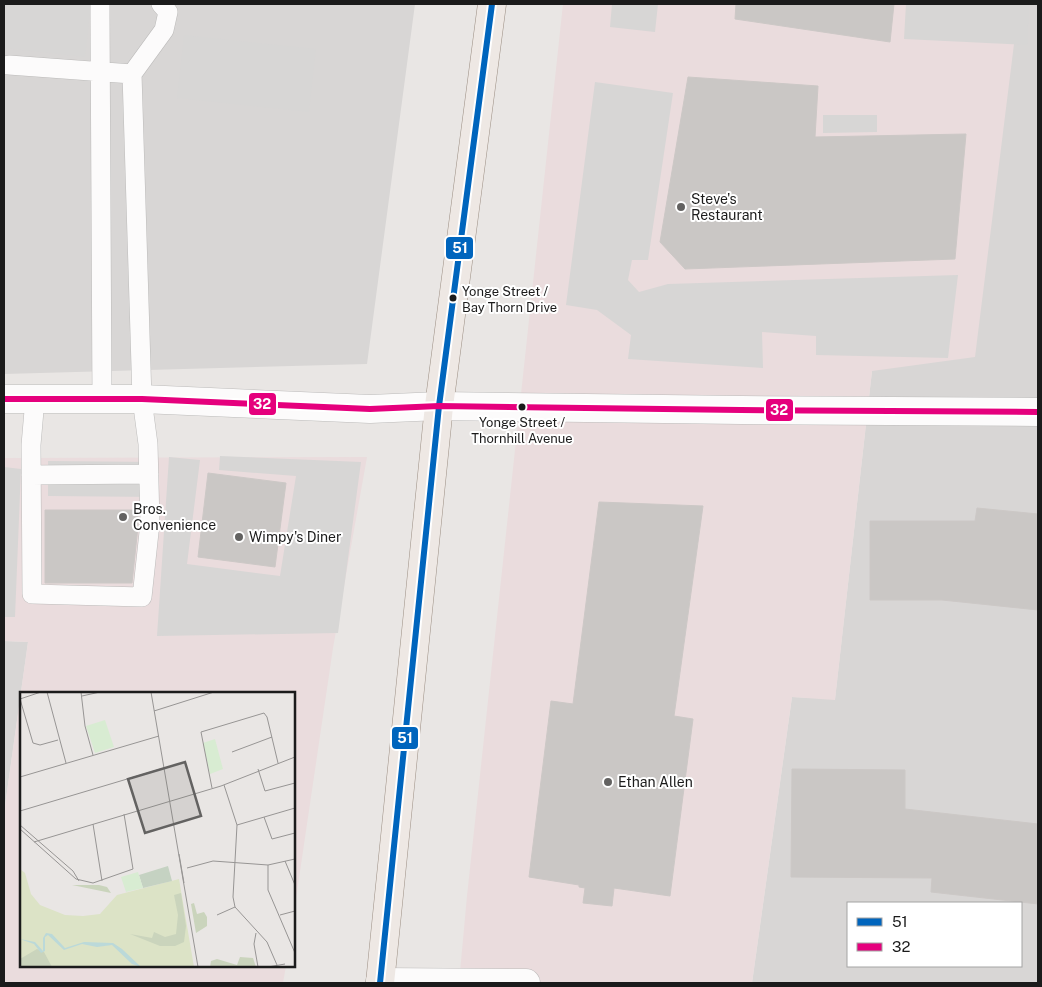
<svg xmlns="http://www.w3.org/2000/svg" width="1042" height="987" font-family="'Public Sans',sans-serif">
  <style>
    .residential { fill: #d8d6d5; fill-rule: evenodd }
    .commercial { fill: #eadcdd }
    .religious { fill: #d7d6d5 }
    .building { fill: #cac7c5; stroke: #ccc8c6 }
    .lines { fill: none; stroke-linecap: round; stroke-linejoin: round }
    .service-casing { stroke: #bcbbba; stroke-width: 20 }
    .minor-casing { stroke: #bcbbba; stroke-width: 29 }
    .primary-casing { stroke: #9c8f84; stroke-width: 29 }
    .service { stroke: #fcfbfb; stroke-width: 19 }
    .minor { stroke: #fcfbfb; stroke-width: 28 }
    .primary { stroke: #eee8e4; stroke-width: 28 }
    .bus-1-casing { stroke: #fff; stroke-width: 10 }
    .bus-2-casing { stroke: #fff; stroke-width: 10 }
    .bus-1 { stroke: #0065bd; stroke-width: 6 }
    .bus-2 { stroke: #e5007d; stroke-width: 6 }
    .poi-dot { fill: #636261; stroke: #fff; stroke-width: 2 }
    .bus-dot { fill: #1b1b1b; stroke: #fff; stroke-width: 2 }
    .labels { text-anchor: middle; stroke-width: 4; stroke-linejoin: round; paint-order: stroke }
    .bus-label { font-size: 13px; fill: #1b1b1b; stroke: #fff; text-anchor: start }
    .poi-label { font-size: 14px; fill: #1b1b1b; stroke: #fff; text-anchor: start }
    .inset-road { fill: none; stroke: #979594; stroke-width: 1 }
    .view { fill: #636261; fill-opacity: 0.15; stroke: #636261; stroke-width: 2.5 }
    .inset-edge { fill: none; stroke: #1b1b1b; stroke-width: 2.5 }
    .line-badge { stroke: #fff; stroke-width: 2 }
    .badge-label { font-size: 14px; text-anchor: middle; font-weight: bold; fill: #fff }
  </style>
  <rect width="100%" height="100%" fill="#e9e6e4"/>
  <!-- residential -->
  <path class="residential" d="M4 4H415L367 364 4 374Z
    M1019 4H1038V983H752L792 697 835 699 872 371ZM848 903H1021V966H848Z
    M4 641 28 642 4 813Z"/>
  <!-- commercial -->
  <path class="commercial" d="M563 4H1019L975 357 872 371 835 700 792 697 752 983H459L467 896Z
    M367 457 333 648 294 912V693H21V966H286L283 983H4V813L28 642 4 641V458Z"/>
  <!-- religious -->
  <path class="religious" d="M4 4H91L85 57 4 48Z
    M612 4H658L655 32 610 27Z
    M906 4H1029L1027 45 904 39Z
    M184 35 316 49 309 112 177 98Z
    M595 82 673 93 648 260H632L628 280 639 292 668 284 958 275 948 358 816 355V336L762 332 763 368 628 359 631 335 597 310 566 305Z
    M823 115H877V132L823 133Z
    M220 456 361 462 338 633 157 636 169 457 200 460 187 564 280 576 296 476 219 470Z
    M48 461 157 462V497L48 496Z
    M4 467 21 469 15 617H4Z"/>
  <!-- building -->
  <path class="building" d="M736 4H894L890 42 735 19Z
    M688 77 818 86 815 137 966 134 955 259 685 269 660 242Z
    M208 473 286 483 275 567 198 557Z
    M599 502 703 506 674 716 693 719 670 896 614 888 612 906 583 903 585 888 579 887V885L529 877 551 701 573 704Z
    M977 508 1038 514V610L942 600H870V521H975Z
    M45 510H138V526L132 583H45Z
    M792 769 905 770V809L1038 824V904L931 892 932 878 791 877Z"/>
  <g class="lines">
    <defs>
      <path id="service" d="M100 4V16L102 400
        M9 65 132 74
        M35 399 31 445 32 594 142 597 150 523 148 444 142 399 132 74 164 30 168 12 161 4
        M31 475 149 474"/>
      <path id="minor" d="M4 399H142L370 409 439 406 741 410 1038 412
        M380 982 526 983"/>
      <path id="primary" d="M380 983 439 406 492 4"/>
    </defs>
    <!-- service casing -->
    <use href="#service" class="service-casing"/>
    <!-- minor casing -->
    <use href="#minor" class="minor-casing"/>
    <!-- primary casing -->
    <use href="#primary" class="primary-casing"/>
    <!-- service -->
    <use href="#service" class="service"/>
    <!-- minor -->
    <use href="#minor" class="minor"/>
    <!-- primary -->
    <use href="#primary" class="primary"/>
    <defs>
      <path id="bus-1" d="M380 983 439 406 492 4"/>
      <path id="bus-2" d="M4 399H142L370 409 439 406 741 410 1038 412"/>
    </defs>
    <!-- bus-1 casing -->
    <use href="#bus-1" class="bus-1-casing"/>
    <!-- bus-2 casing -->
    <use href="#bus-2" class="bus-2-casing"/>
    <!-- bus-1 -->
    <use href="#bus-1" class="bus-1"/>
    <!-- bus-2 -->
    <use href="#bus-2" class="bus-2"/>
  </g>
  <!-- markers -->
  <g class="poi-dot">
    <circle cx="681" cy="207" r="5"/>
    <circle cx="123" cy="517" r="5"/>
    <circle cx="239" cy="537" r="5"/>
    <circle cx="608" cy="782" r="5"/>
  </g>
  <g class="bus-dot">
    <circle cx="453" cy="298" r="4.5"/>
    <circle cx="522" cy="407" r="4.5"/>
  </g>
  <g class="labels">
    <!-- bus labels -->
    <g class="bus-label">
      <text x="462" y="296">Yonge Street /<tspan x="462" dy="16">Bay Thorn Drive</tspan></text>
      <text x="522" y="427" text-anchor="middle">Yonge Street /<tspan x="522" dy="16">Thornhill Avenue</tspan></text>
    </g>
    <!-- poi labels -->
    <g class="poi-label">
      <text x="691" y="204">Steve's<tspan x="691" dy="16">Restaurant</tspan></text>
      <text x="133" y="514">Bros.<tspan x="133" dy="16">Convenience</tspan></text>
      <text x="249" y="542">Wimpy's Diner</text>
      <text x="618" y="787">Ethan Allen</text>
    </g>
  </g>
  <!-- overview -->
  <g transform="translate(20 692)">
    <rect width="275" height="275" fill="#e9e6e4"/>
    <path d="M0 177 5 181 11 202 20 213 45 223 63 224 80 222 97 203 159 187 174 275H0Z" fill="#dce3c6"/>
    <path d="M52 193H79L87 195 91 201ZM161 201 166 234 164 250 155 254H140L110 242 132 246 134 240 145 245 156 242 158 223 154 203ZM174 211 177 222 184 220 187 225V234L176 241 171 212ZM17 257 24 260 32 275H0V267ZM220 265 233 266 236 275H190L191 269 197 267 217 273Z" fill="#cad4bc"/>
    <path d="M148 174 152 189 123 196 119 183Z" fill="#c5d2c2"/>
    <path d="M85 28 94 55 75 61 66 34ZM195 47 203 77 190 82 183 51ZM118 180 123 196 106 200 101 185Z" fill="#d8ecd2"/>
    <path d="M26 241 32 242 45 256 64 250 93 251 102 257 121 275 112 272 92 253 77 255 62 252 44 258 28 243 25 245V259L21 261 14 252 0 247 15 250 23 259V246Z" fill="#bbd9d9"/>
    <path class="inset-road" d="M27 0 46 71M61 0 65 34 73 63M131 0 178 275M62 4 80 0M0 7 13 51 20 53 38 48M0 7 21 0M134 19 194 0M212 60 252 45M238 77 245 99 275 91M0 85 139 44M204 93 217 133 213 205 215 215 247 250 257 273M192 96 181 40 244 21 247 25 258 71M0 119 144 76M244 125 252 147 275 141M73 132 82 189M0 133 53 179 59 189M217 133 275 116M0 137 56 187 73 191 113 177 104 122M14 150 201 94 275 65M159 162 164 191M265 169 275 193M248 173V198L275 261M167 176 193 169 248 173 275 167M197 223 215 215M260 223 275 219M236 241 234 252 238 275M248 275 265 272"/>
    <path class="view" d="M165 70 181 124 125 141 108 87Z"/>
    <rect width="275" height="275" class="inset-edge"/>
  </g>
  <g class="line-badge">
    <rect x="445" y="236" width="29" height="24" rx="5" fill="#0065bd"/>
    <rect x="248" y="392" width="29" height="24" rx="5" fill="#e5007d"/>
    <rect x="765" y="398" width="29" height="24" rx="5" fill="#e5007d"/>
    <rect x="391" y="726" width="28" height="24" rx="5" fill="#0065bd"/>
  </g>
  <g class="badge-label">
    <text x="460" y="253">51</text>
    <text x="262" y="409">32</text>
    <text x="779" y="415">32</text>
    <text x="405" y="743">51</text>
  </g>
  <!-- border -->
  <rect width="1042" height="987" fill="none" stroke="#1b1b1b" stroke-width="10"/>
  <!-- legend -->
  <rect x="847" y="902" width="175" height="65" fill="#ffffff" stroke="#a4a4a4"/>
  <rect x="857" y="918" width="25" height="8" fill="#0065bd" stroke="#a4a4a4"/>
  <text x="892" y="927" font-size="15" fill="#1b1b1b">51</text>
  <rect x="857" y="943" width="25" height="8" fill="#e5007d" stroke="#a4a4a4"/>
  <text x="892" y="952" font-size="15" fill="#1b1b1b">32</text>
</svg>
